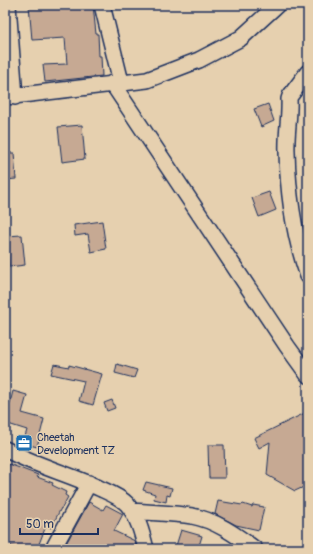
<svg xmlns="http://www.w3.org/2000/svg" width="313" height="554" font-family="Pangolin,sans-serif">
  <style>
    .building { fill: #c6a993; stroke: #1b2f5e }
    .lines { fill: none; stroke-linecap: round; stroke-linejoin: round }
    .minor-casing { stroke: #1b2f5e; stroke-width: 18 }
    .minor { stroke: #e6d0af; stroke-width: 15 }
    .labels { text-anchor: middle; stroke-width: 3; stroke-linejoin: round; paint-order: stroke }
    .poi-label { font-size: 11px; fill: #1b2f5e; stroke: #e6d0af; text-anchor: start }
  </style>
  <rect width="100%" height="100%" fill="#e6d0af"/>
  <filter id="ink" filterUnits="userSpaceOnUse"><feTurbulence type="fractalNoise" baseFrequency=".025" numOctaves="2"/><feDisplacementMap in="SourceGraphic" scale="8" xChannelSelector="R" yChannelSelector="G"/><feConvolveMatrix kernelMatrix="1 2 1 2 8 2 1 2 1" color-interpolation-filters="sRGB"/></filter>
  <g filter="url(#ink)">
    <!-- building -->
    <path class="building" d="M29 5H93L96 34H98L99 56H101L102 76 45 82 43 65 67 64 65 38 32 40Z
      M268 104 274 121 261 127 254 109Z
      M82 125 85 159 62 162 58 127Z
      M5 153H14L16 179 5 180Z
      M269 192 276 210 259 217 252 198Z
      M102 221 106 249 91 252 88 234 75 236 74 225Z
      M22 235 25 265 9 267 6 236Z
      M54 364 69 367V365L102 374 93 405 79 401 84 381 51 374Z
      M117 364 137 370 134 378 115 373Z
      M13 391 27 395 22 413 44 419 37 447 23 443 27 430 5 423Z
      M112 400 115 408 107 411 104 403Z
      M305 413 308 419V485L295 491 267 475 270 442 259 448 254 438Z
      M208 445H224L225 478H209Z
      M9 464 38 475 37 477 53 483 52 485 66 492 65 495 68 497 62 508H61L51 528 46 526 37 549H18L5 543V473Z
      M146 482 172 488 170 496 167 495 166 502 154 499 155 494 143 490Z
      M218 501 242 505 243 504 252 507 253 505 264 507 259 530 236 525 215 514Z
      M89 502 103 510 106 505 123 514 114 531 135 541 137 549H63Z
      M181 530 202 536 198 549H175Z"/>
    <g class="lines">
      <defs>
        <path id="minor" d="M8 5 15 97
          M102 5 121 82
          M308 72 290 96 289 99C290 116 286 134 287 152 288 194 294 236 308 276
          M112 83 287 346 308 375
          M5 97 147 80 199 60 241 38 277 5
          M5 449C36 466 70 474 101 489 110 493 120 497 127 504 138 517 142 533 146 549
          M133 511C152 513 172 513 192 516 215 520 236 535 255 549
          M53 549 89 483"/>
      </defs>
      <!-- minor casing -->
      <use href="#minor" class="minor-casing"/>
      <!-- minor -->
      <use href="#minor" class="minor"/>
    </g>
  </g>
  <!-- icons -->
  <defs>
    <symbol id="office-square" viewBox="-11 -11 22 22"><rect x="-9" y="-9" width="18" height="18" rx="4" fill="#1f6fb2" stroke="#e6d0af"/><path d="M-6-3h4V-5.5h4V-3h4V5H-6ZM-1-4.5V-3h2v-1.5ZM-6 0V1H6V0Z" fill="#fff"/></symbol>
  </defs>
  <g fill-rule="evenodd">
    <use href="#office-square" x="14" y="433" width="20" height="20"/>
  </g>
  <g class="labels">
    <!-- poi labels -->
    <g class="poi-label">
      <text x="37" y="441">Cheetah<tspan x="37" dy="13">Development TZ</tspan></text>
    </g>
  </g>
  <!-- margin -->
  <rect width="313" height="554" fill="none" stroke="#e6d0af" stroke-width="20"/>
  <rect x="10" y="10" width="293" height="534" fill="none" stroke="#1b2f5e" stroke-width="1.5" filter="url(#ink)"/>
  <!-- scale -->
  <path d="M20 528v6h78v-6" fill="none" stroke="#1b2f5e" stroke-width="2"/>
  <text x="26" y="528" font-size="12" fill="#1b2f5e" stroke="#e6d0af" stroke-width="3" paint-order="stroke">50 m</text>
</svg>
